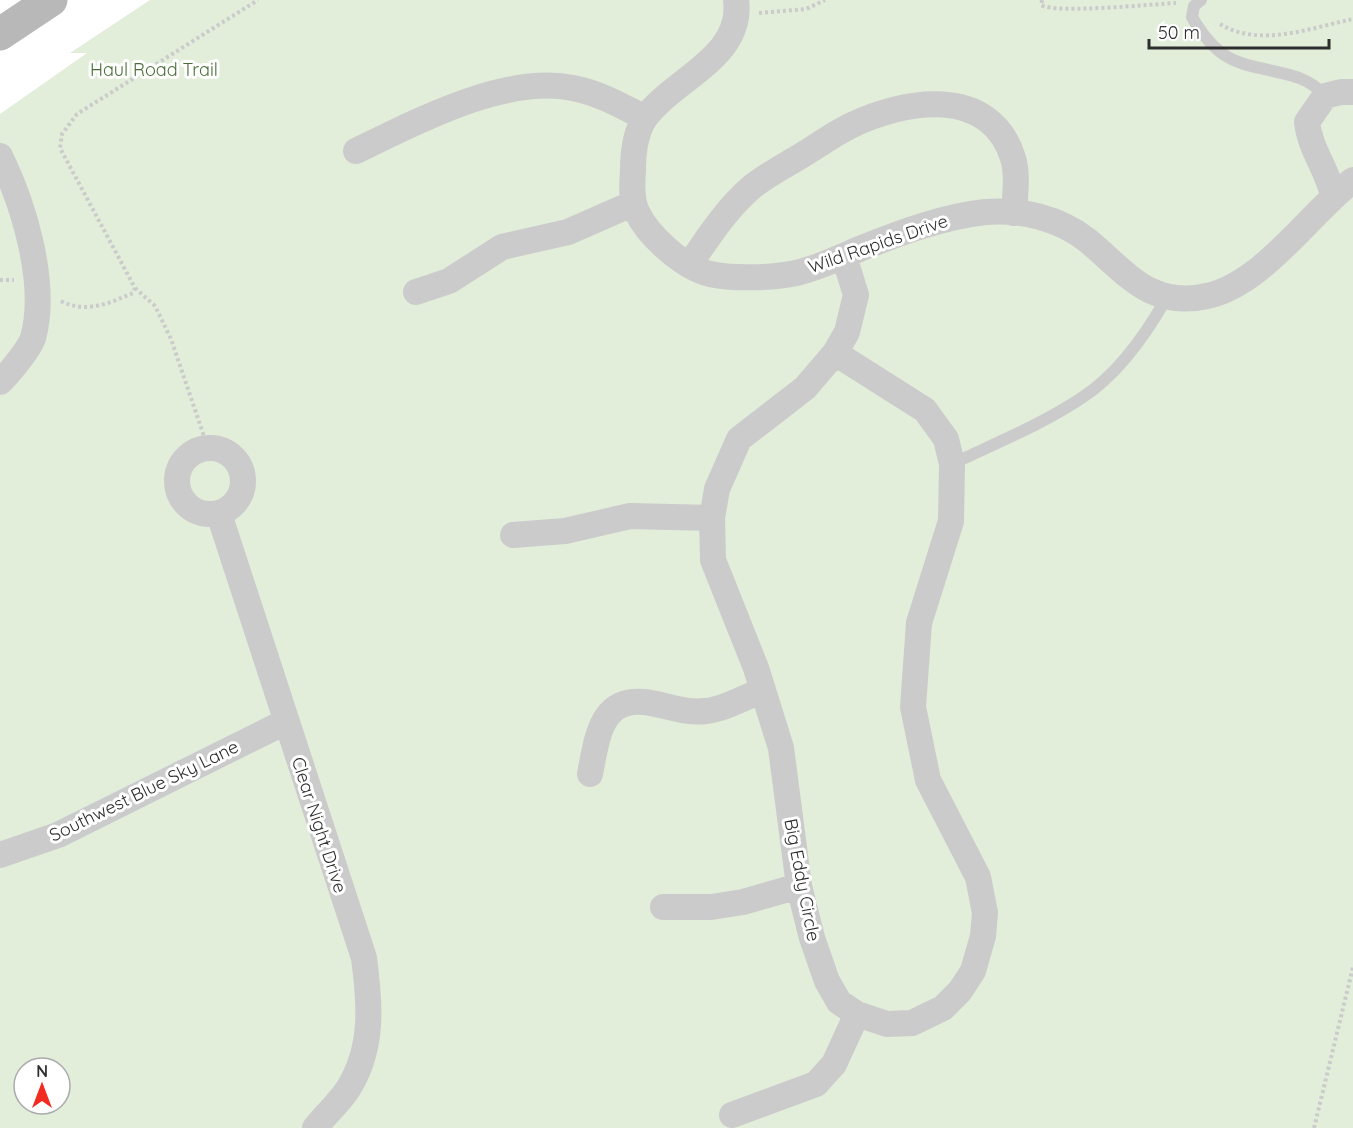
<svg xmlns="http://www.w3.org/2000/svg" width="1353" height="1128" font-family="Quicksand,sans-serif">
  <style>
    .green { fill: #e2edda; fill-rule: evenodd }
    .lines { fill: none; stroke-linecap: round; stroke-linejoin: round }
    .path { stroke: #cbcbcb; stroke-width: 4; stroke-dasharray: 3 3; stroke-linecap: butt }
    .lane { stroke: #cbcbcb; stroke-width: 12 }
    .street { stroke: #cbcbcb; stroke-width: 26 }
    .secondary { stroke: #b8b8b8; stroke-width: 33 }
    .labels { text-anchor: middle; stroke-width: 6; stroke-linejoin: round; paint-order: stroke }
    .park-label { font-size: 18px; fill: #4a6d37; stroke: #fff }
    .street-label { font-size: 18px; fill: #2e2e2e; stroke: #fff }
  </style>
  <rect width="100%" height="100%" fill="#fff"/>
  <!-- green -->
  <path class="green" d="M150 0H1353V1128H0V114L87 53H70ZM24 1068H60V1104H24Z"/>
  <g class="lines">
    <!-- path -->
    <path class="path" d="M1042 0 1041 5C1056 14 1153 4 1176 3
      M759 13 806 9 825 0
      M1220 24C1260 48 1310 28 1353 19
      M0 280H14
      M135 288 155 306 171 339 208 448
      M61 301C85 314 110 303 133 293L135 288 60 148 62 134 77 114 258 0
      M1314 1128 1353 967"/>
    <!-- lane -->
    <path class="lane" d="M1201 0 1194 6 1192 17C1200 31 1212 47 1226 56 1257 75 1300 66 1325 96
      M952 464C996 443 1043 424 1083 397 1118 374 1146 334 1166 299"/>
    <!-- street -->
    <path class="street" d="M736 0C744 57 673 79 645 118 635 133 633 152 633 170 632 183 631 200 637 212 648 236 684 268 710 274 732 279 774 278 796 273 819 268 840 257 862 248 902 232 942 217 985 212 1021 209 1059 218 1087 240 1126 272 1150 309 1207 296 1263 284 1309 214 1353 180
      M356 151C416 122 505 74 573 88 599 93 622 106 645 118
      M0 156C24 205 48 284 33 338 30 348 8 375 0 382
      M1333 195C1327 169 1310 149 1307 122L1325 96 1341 92H1353
      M690 264C709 236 727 208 753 186 767 175 784 166 799 157 816 147 832 135 850 126 903 100 990 84 1013 158 1018 175 1015 195 1014 213
      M416 292 449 281 502 247 568 232 634 203
      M835 353 925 410 946 439 952 464 951 521 919 623 913 707 928 780 978 877 985 913 983 936 973 971 960 991 943 1008 912 1023 887 1024 857 1014 839 1002 827 981 812 938 799 886 781 748 756 668 713 560 712 518 717 489 739 439 805 388 835 353 847 332 856 295 844 256
      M177 481a33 33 0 1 1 66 0a33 33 0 1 1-66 0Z
      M219 514 364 958C370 1003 374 1048 348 1089 339 1103 325 1115 315 1128
      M513 535 565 531 630 516 712 518
      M590 774C598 732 602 692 656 704 674 708 688 713 706 711 725 709 745 697 763 690
      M0 855 58 835 285 722
      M663 907H711L743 902 799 886
      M732 1115 816 1084 834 1064 857 1014"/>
    <!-- secondary -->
    <path class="secondary" d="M0 34 51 0"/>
  </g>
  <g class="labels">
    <!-- park labels -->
    <g class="park-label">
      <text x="154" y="76">Haul Road Trail</text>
    </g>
    <!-- street labels -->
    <g class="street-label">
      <text transform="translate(878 244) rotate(-19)" y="6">Wild Rapids Drive</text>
      <text transform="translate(144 791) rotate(-26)" y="6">Southwest Blue Sky Lane</text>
      <text transform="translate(319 825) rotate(72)" y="6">Clear Night Drive</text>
      <text transform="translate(802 880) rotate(79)" y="6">Big Eddy Circle</text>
    </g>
  </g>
  <!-- north arrow -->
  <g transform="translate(42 1086)"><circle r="28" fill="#ffffff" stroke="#ababab" stroke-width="1.5"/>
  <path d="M0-4.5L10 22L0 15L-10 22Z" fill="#f32c21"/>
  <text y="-9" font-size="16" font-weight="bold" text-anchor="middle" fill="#2e2e2e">N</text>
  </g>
  <!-- scale -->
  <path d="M1149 39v9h180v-9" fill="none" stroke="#2e2e2e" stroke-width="3"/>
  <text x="1158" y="39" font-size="18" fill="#2e2e2e" stroke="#ffffff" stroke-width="4.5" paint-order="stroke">50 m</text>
</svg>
